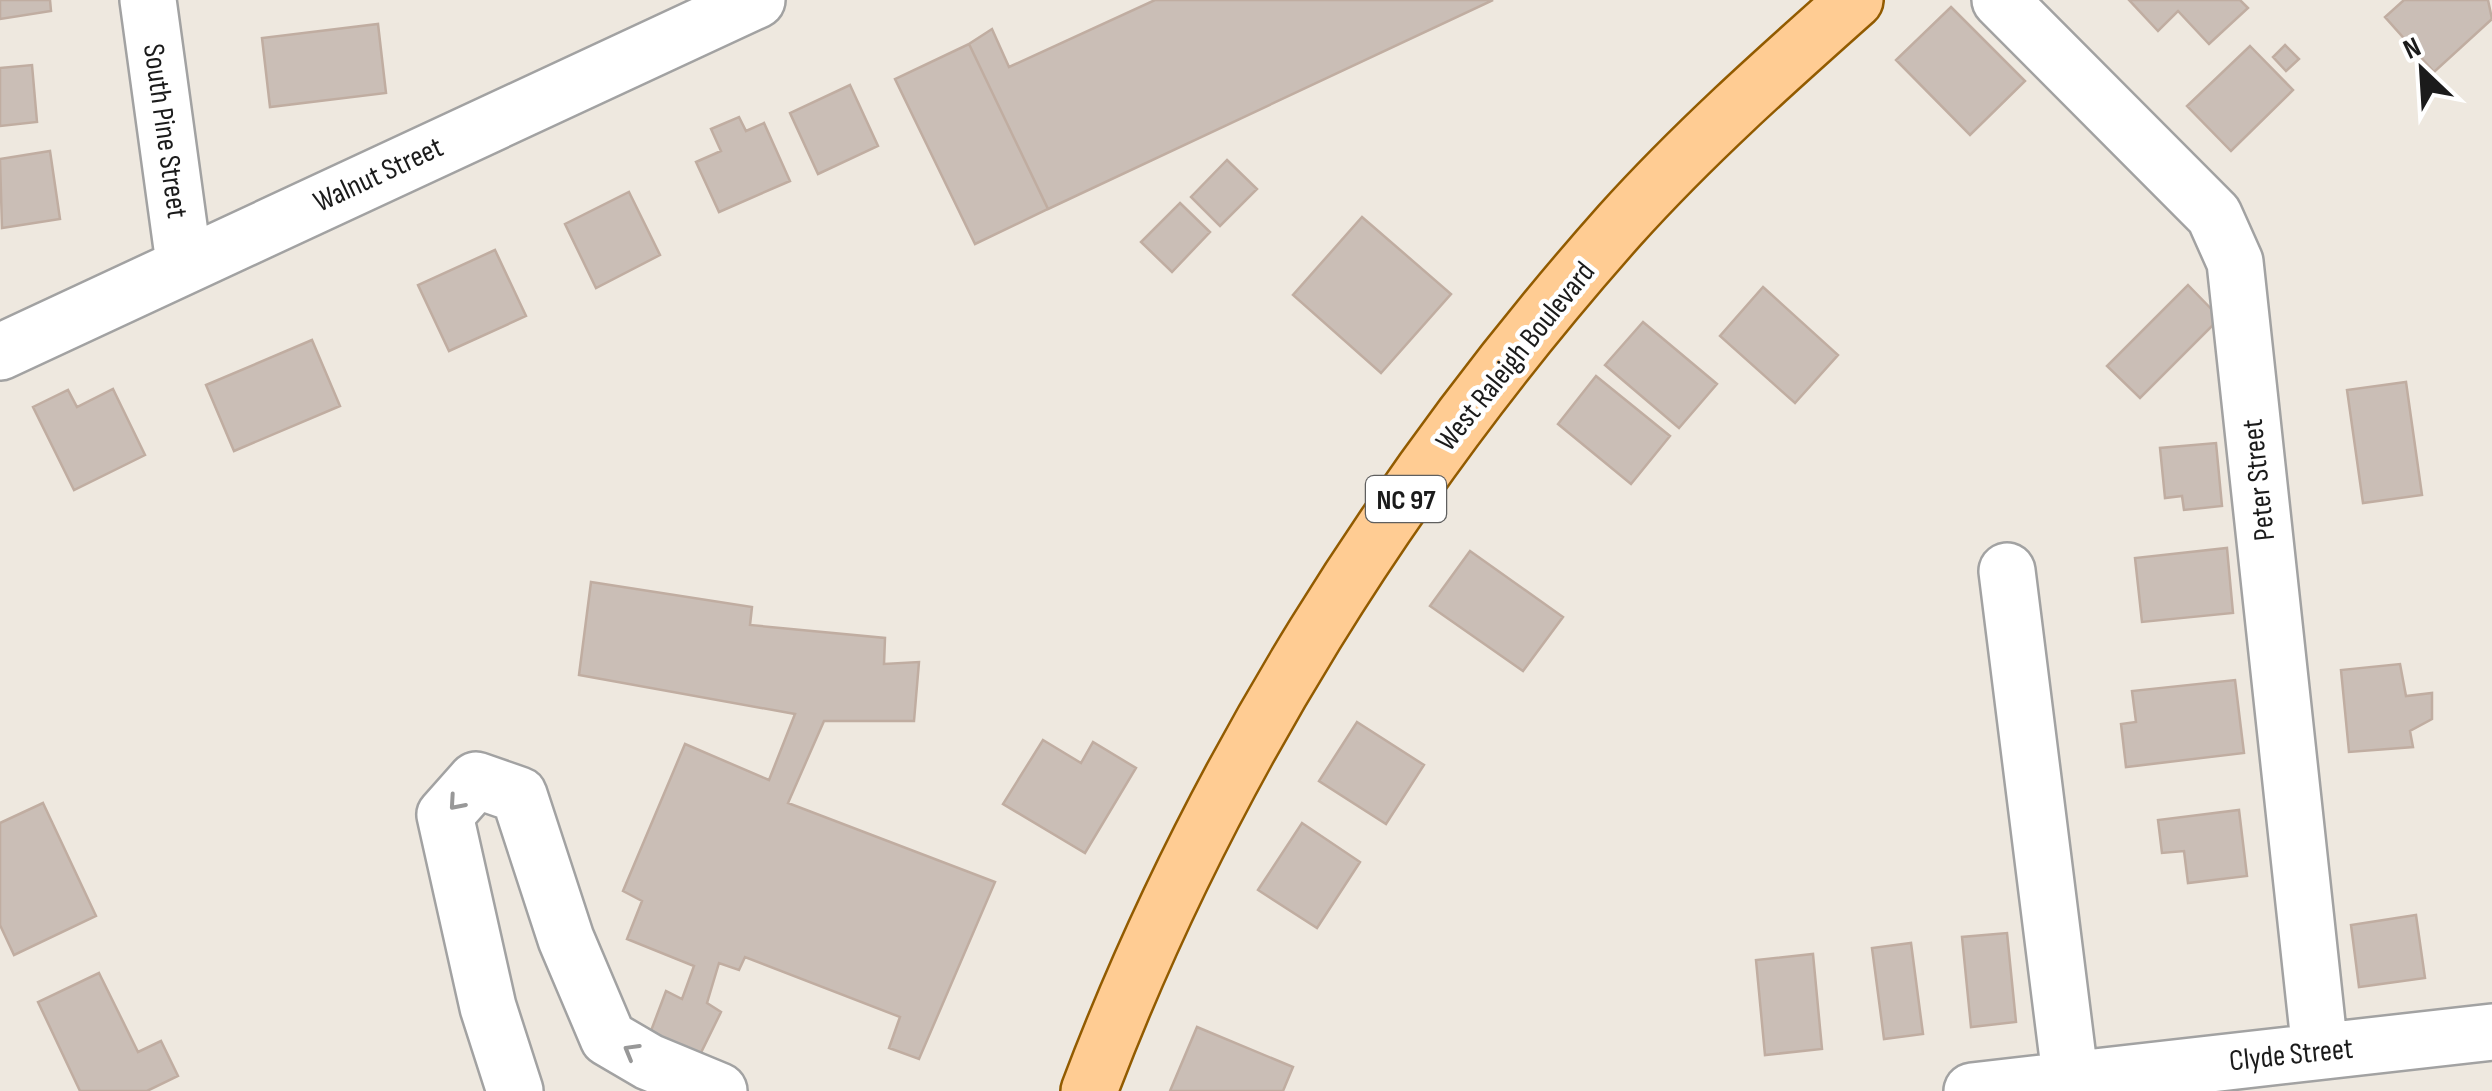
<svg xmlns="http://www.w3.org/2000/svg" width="2492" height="1091" font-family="'Sofia Sans Condensed',sans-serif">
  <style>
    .building { fill: #cabeb6; stroke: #c0ada1; stroke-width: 2.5 }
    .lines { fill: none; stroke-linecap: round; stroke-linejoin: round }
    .minor-casing { stroke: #a2a2a2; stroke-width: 60 }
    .major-casing { stroke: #925b00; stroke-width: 60 }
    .minor { stroke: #fff; stroke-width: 55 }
    .major { stroke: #ffcc93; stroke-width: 55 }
    .oneway { stroke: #989898 }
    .labels { text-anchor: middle; stroke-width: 9; stroke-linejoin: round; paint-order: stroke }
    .shield { fill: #fff; stroke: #5f5f5f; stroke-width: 2.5 }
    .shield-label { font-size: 28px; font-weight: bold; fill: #1b1b1b }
    .street-label { font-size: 30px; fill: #1b1b1b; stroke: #fff }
  </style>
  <rect width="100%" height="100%" fill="#eee8df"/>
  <!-- building -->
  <path class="building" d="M0 0H50L51 11 0 19Z
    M1155 0H1493L1048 209 969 44 992 29 1009 67Z
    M2129 0H2240L2248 8 2209 44 2178 11 2158 31Z
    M2404 0H2488L2492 19 2434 72 2385 17Z
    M1951 7 2025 81 1970 135 1896 60Z
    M378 24 386 93 270 107 262 38Z
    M969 44 1048 209 975 244 895 79Z
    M2285 45 2299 59 2286 71 2273 57Z
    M2250 46 2293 90 2231 151 2187 106Z
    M32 65 37 122 0 126V68Z
    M850 85 878 146 818 174 790 113Z
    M739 117 746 131 764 123 790 181 719 212 696 162 721 151 711 129Z
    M50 151 60 219 2 228 0 159Z
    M1227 160 1257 189 1220 226 1191 197Z
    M629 192 660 255 596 288 565 224Z
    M1180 203 1210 232 1172 272 1141 242Z
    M1362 217 1451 294 1381 373 1293 295Z
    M495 250 526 316 449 351 418 285Z
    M2188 285 2220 318 2140 398 2107 366Z
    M1763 287 1838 355 1795 403 1720 336Z
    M1643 322 1717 384 1679 428 1605 365Z
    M312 340 340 406 234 451 206 385Z
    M1596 376 1670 436 1631 484 1558 424Z
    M2406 382 2422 495 2363 503 2347 390Z
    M113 389 145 455 74 490 33 407 68 390 77 407Z
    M2216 443 2222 506 2184 510 2182 496 2165 498 2160 448Z
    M2227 548 2233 613 2142 622 2135 558Z
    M1470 551 1563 617 1523 671 1430 606Z
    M591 582 752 607 750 625 885 638 884 664 919 662 914 721H824L788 803 995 882 919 1059 889 1048 900 1017 745 957 739 970 719 963 707 1003 721 1012 692 1071 643 1052 666 991 682 999 694 966 627 939 642 901 623 891 685 744 769 780 795 714 579 675Z
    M2400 664 2406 696 2432 693V719L2410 731 2413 747 2349 752 2341 670Z
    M2235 680 2244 753 2126 767 2121 724 2136 722 2132 691Z
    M1357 722 1424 765 1386 824 1319 781Z
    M1043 740 1081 763 1093 742 1136 768 1085 853 1003 804Z
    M43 803 96 916 14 955 0 925V823Z
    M2239 810 2247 876 2188 883 2184 851 2162 853 2158 820Z
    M1302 823 1360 862 1317 928 1258 890Z
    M2416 915 2425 978 2359 987 2351 925Z
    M2007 933 2016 1022 1971 1027 1962 937Z
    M1911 943 1923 1034 1884 1039 1872 948Z
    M1813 954 1822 1049 1765 1055 1756 960Z
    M99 973 138 1052 161 1041 178 1076 147 1091H80L38 1002Z
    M1197 1027 1293 1067 1283 1091H1170Z"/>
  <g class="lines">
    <defs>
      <path id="minor" d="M148 0 184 263
        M2000 0 2214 215 2235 262 2320 1051
        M0 352 757 0
        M2007 571 2072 1091
        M515 1091 488 1007 445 815 476 780 519 795 566 939 608 1038 649 1062 719 1091
        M1972 1091 2492 1032"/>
      <path id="major" d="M1089 1091C1209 774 1395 478 1620 225 1693 144 1774 72 1855 0"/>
    </defs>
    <!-- minor casing -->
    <use href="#minor" class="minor-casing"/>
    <!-- major casing -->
    <use href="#major" class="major-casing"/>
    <!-- minor -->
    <use href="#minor" class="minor"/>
    <!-- major -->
    <use href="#major" class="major"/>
  </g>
  <!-- one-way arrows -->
  <defs><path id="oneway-chevron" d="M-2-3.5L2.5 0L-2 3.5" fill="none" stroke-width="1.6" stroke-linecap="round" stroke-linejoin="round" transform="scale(2.5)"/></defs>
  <g class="oneway">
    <use href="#oneway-chevron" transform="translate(456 803) rotate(131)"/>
    <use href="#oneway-chevron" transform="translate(631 1051) rotate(-150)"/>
  </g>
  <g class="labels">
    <!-- shield labels -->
    <rect class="shield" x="1366" y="476" width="80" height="46" rx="8"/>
    <g class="shield-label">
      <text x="1406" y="509">NC 97</text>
    </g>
    <!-- street labels -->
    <g class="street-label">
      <text transform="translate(166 131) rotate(82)" y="10">South Pine Street</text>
      <text transform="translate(378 174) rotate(-25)" y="10">Walnut Street</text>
      <text transform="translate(1515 356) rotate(-51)" y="10">West Raleigh Boulevard</text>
      <text transform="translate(2258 480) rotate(-96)" y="10">Peter Street</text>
      <text transform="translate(2291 1054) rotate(-6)" y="10">Clyde Street</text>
    </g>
  </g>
  <!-- north arrow -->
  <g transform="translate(2422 70) rotate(335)" stroke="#ffffff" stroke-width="8" paint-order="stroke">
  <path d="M0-8L18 38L0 25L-18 38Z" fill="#1b1b1b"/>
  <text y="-15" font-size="28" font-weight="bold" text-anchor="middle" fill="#1b1b1b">N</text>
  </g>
</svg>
